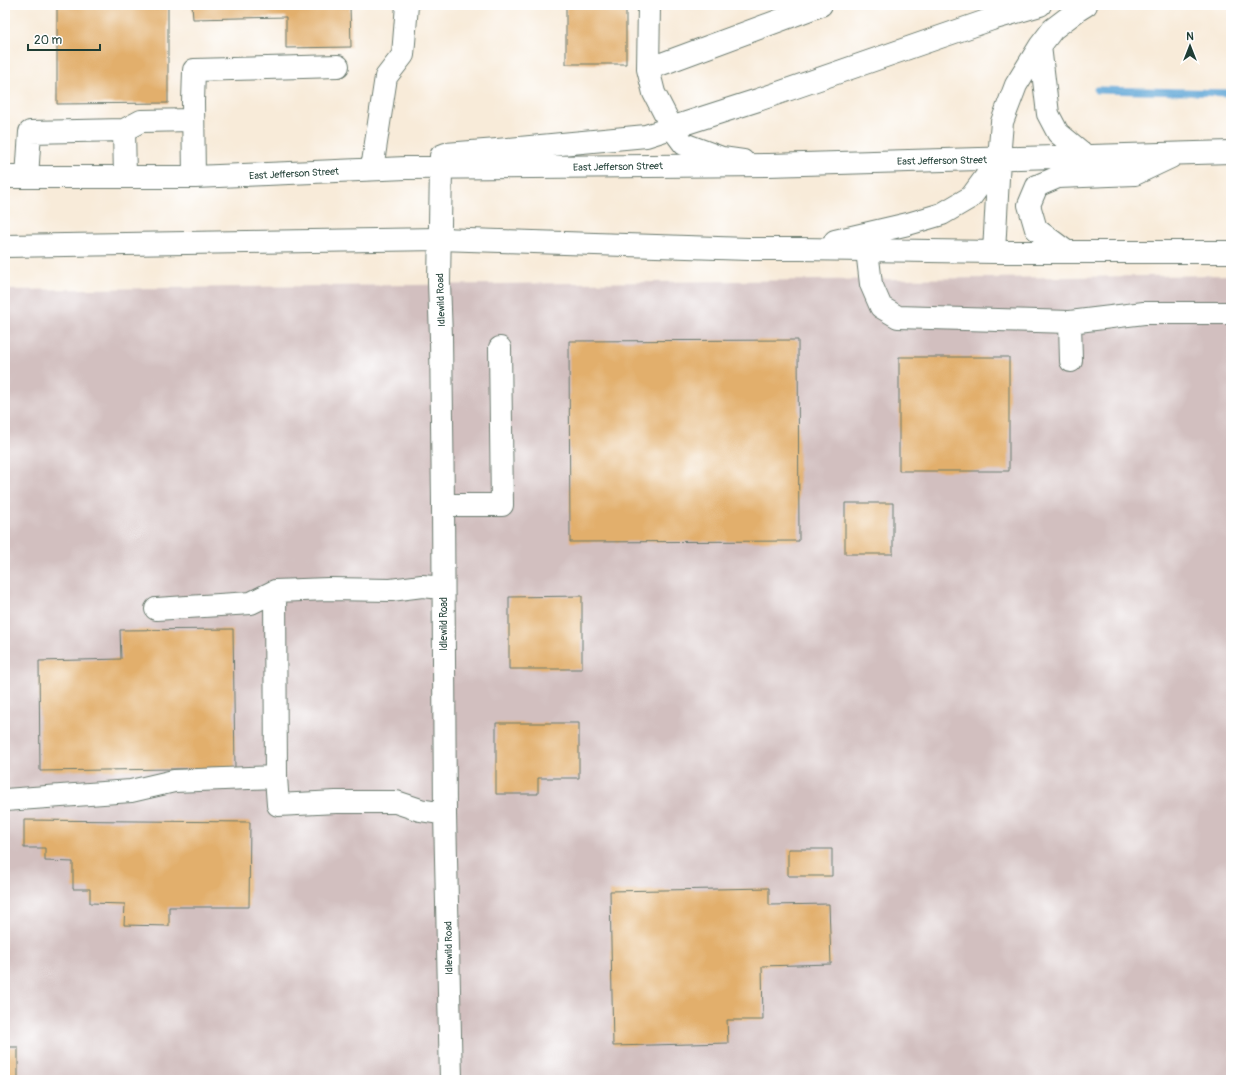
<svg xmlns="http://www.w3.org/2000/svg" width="1236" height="1085" font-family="Pangolin,sans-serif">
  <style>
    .industrial { fill: #d2bfbf }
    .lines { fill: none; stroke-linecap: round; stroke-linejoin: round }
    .stream { stroke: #5ea6d5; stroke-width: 7 }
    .building { fill: #e2af6c }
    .minor-casing { stroke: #6b7a6e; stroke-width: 24 }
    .major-casing { stroke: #6b7a6e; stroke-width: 24 }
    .minor { stroke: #fff; stroke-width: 22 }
    .major { stroke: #fff; stroke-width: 22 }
    .labels { text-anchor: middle; stroke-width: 3; stroke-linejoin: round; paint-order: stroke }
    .street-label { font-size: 10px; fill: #1f3d34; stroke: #fff }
  </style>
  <rect width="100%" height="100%" fill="#fff"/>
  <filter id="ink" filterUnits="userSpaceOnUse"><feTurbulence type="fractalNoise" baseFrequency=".025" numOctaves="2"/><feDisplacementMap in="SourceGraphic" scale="8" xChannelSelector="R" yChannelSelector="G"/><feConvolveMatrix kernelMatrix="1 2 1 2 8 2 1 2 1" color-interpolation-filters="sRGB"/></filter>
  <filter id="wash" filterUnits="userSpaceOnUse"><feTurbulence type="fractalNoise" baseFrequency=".012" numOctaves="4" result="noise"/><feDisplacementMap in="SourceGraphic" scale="16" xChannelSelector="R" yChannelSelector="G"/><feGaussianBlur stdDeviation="0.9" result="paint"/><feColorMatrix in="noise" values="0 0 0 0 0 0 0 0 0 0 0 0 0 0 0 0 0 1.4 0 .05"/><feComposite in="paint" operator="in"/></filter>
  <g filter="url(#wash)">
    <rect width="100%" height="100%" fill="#f8ebd9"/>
    <!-- industrial -->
    <path class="industrial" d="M1231 275V1080H5V290Z"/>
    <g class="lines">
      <!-- stream -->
      <path class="stream" d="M1097 90 1231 93"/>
    </g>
    <g id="blocks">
      <!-- building -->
      <path class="building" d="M57 5H168V103L57 104Z
        M192 5H350L351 47 286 48V17L193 19Z
        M566 5H626V64H566Z
        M798 340 799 541 570 542 569 341Z
        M899 357H1009V471H899Z
        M845 503H893V554H845Z
        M582 596V669H509V597Z
        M233 629 235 768 40 771 39 661 121 659 120 630Z
        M496 723H579V778H538V794H496Z
        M24 820 250 822 249 907H169V926L124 925 125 904 90 903V889H73V862L45 861V848H24Z
        M788 849H832V876H788Z
        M769 888V905L829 904 831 964 762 966 763 1020H727L728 1043 613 1046 610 891Z
        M5 1047H18V1080H5Z"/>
    </g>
  </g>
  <g filter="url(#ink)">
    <use href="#blocks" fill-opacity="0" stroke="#6b7a6e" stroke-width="1"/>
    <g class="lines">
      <defs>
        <path id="minor" d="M649 5 648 69 654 93 672 128 684 144 722 158 743 161
          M648 69 821 5
          M124 130 141 121 193 120
          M441 168 439 282 441 337 443 505 445 814 451 1080
          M372 169 386 77 403 55 407 5
          M27 177 30 132 124 130 125 177
          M194 177 193 102 194 70 338 66
          M867 250 871 284 881 307 898 317 1070 322 1071 361
          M1070 322 1144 313H1231
          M443 505H502L500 348
          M156 609 251 603 275 591
          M276 777 278 805 336 802H396L420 810 445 814
          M5 800 131 791 174 781 276 777 275 591 329 589 391 590 422 586 443 588"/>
        <path id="major" d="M1040 46 1048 114 1058 133 1086 156
          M441 156 446 154 497 150 646 136 758 100 992 19 1040 5
          M5 177H194L406 168 768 165 1231 152
          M835 241 908 224 942 214 971 197 999 159
          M5 246 439 239 748 249H800L994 252H1231
          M994 252 999 159 1002 122 1016 85 1040 46 1053 29 1078 10 1086 5
          M1067 252 1036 229 1029 205 1037 186 1058 177 1135 174 1171 157"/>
      </defs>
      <!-- minor casing -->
      <use href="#minor" class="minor-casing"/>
      <!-- major casing -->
      <use href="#major" class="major-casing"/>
      <!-- minor -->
      <use href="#minor" class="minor"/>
      <!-- major -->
      <use href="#major" class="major"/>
    </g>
  </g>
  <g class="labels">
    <!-- street labels -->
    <g class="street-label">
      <text transform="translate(942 160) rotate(-1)" y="4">East Jefferson Street</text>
      <text transform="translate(618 166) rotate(-1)" y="4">East Jefferson Street</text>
      <text transform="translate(294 173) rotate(-3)" y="4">East Jefferson Street</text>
      <text transform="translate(440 300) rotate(-92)" y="4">Idlewild Road</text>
      <text transform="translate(443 624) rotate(-90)" y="4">Idlewild Road</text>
      <text transform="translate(448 948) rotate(-91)" y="4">Idlewild Road</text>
    </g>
  </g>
  <!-- margin -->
  <rect width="1236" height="1085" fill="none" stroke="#fff" stroke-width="20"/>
  <!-- north arrow -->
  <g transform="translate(1190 46)" stroke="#ffffff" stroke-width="3" paint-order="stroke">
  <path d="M0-3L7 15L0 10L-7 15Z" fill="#1f3d34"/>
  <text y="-6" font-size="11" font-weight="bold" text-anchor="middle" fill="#1f3d34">N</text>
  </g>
  <!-- scale -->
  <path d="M28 44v6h72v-6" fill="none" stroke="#1f3d34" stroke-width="2"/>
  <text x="34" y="44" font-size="12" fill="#1f3d34" stroke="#ffffff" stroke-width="3" paint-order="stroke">20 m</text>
</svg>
